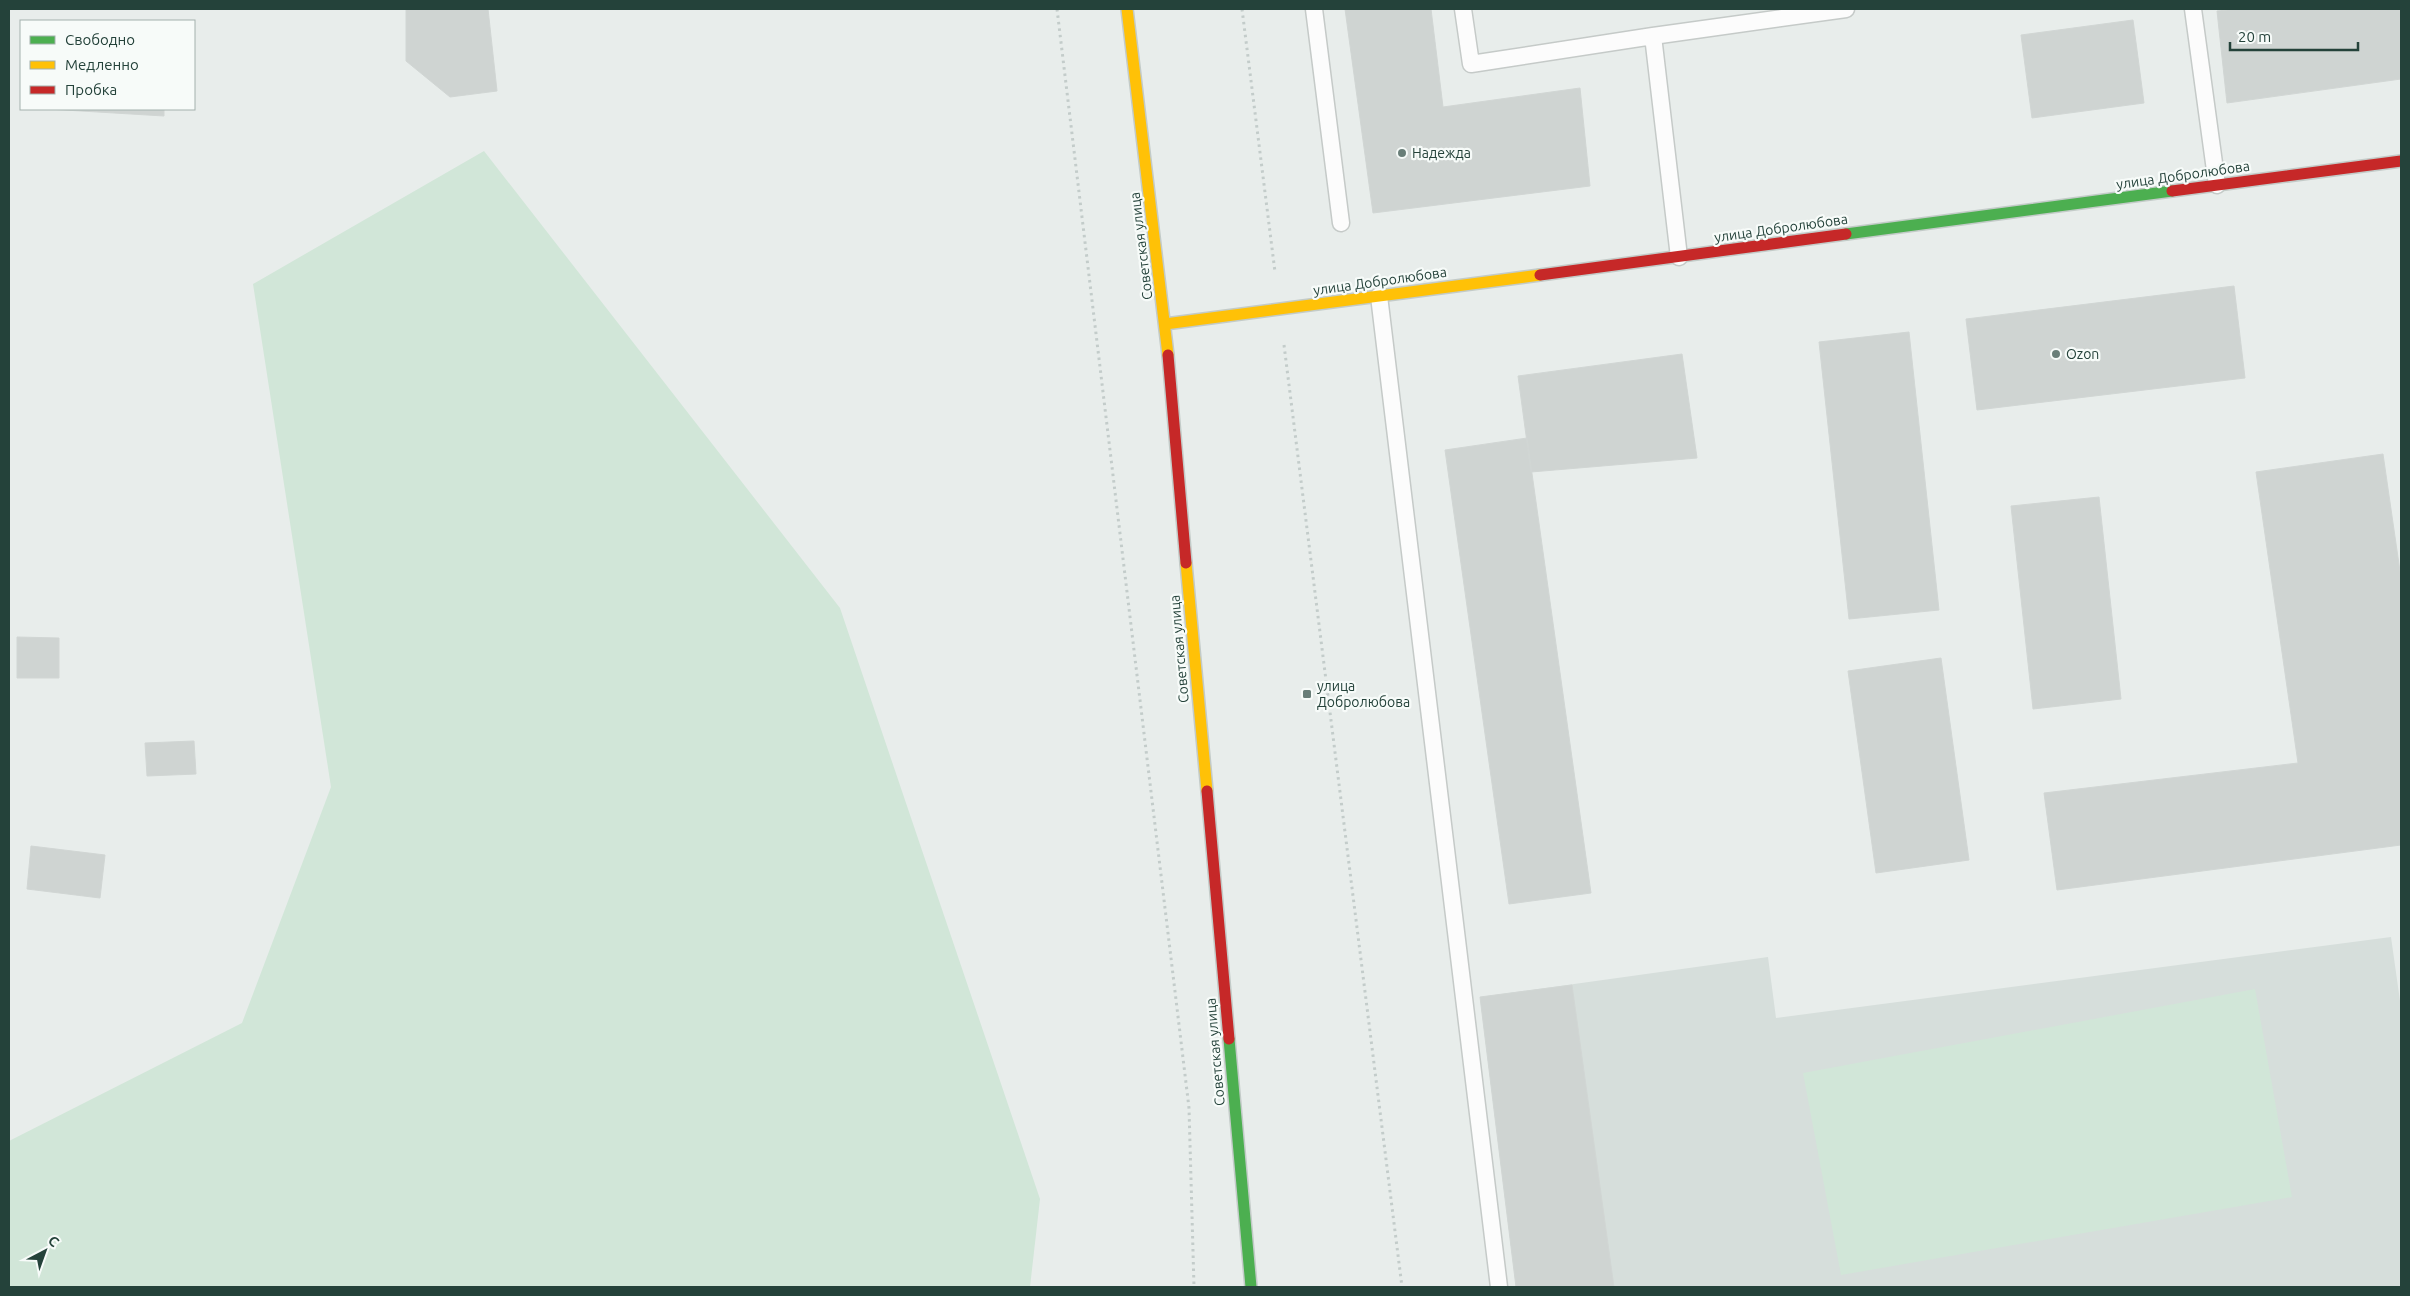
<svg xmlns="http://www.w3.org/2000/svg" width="2410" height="1296" font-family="Ubuntu,sans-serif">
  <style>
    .built { fill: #d6dedb }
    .green { fill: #d1e6d8 }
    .building { fill: #cfd4d2; stroke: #d1d6d4 }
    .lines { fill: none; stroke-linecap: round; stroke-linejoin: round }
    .lane-casing { stroke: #c5cac8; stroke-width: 19 }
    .fast-casing { stroke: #c3cbc8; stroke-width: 14 }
    .slow-casing { stroke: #c3cbc8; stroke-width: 14 }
    .jam-casing { stroke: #c3cbc8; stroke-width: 14 }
    .path { stroke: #c3ccca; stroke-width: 3; stroke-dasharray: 2.5 4; stroke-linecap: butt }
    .lane { stroke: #fcfcfc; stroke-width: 16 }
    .fast { stroke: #4caf50; stroke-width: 11 }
    .slow { stroke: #ffc107; stroke-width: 11 }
    .jam { stroke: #c62828; stroke-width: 11 }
    .poi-dot { fill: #697e78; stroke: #f7fbf9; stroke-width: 2 }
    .labels { text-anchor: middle; stroke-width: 4.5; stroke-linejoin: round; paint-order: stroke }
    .poi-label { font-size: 14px; fill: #24423a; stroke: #f7fbf9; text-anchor: start }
    .street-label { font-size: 14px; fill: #24423a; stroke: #f7fbf9 }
  </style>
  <rect width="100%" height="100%" fill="#e8edeb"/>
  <!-- built -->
  <path class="built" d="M2391 937 2401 1008V1287H1516L1480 997 1768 957 1776 1018Z"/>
  <!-- green -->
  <path class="green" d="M484 151 840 608 1040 1199 1030 1287H9V1141L242 1023 331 787 253 284Z
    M2255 989 2292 1197 1841 1275 1803 1073Z"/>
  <!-- building -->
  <path class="building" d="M406 9H488L497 91 450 97 406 61Z
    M1345 9H1431L1443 107 1580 88 1590 186 1373 213Z
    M2237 9H2401V79L2227 103 2217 11Z
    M2133 20 2144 103 2032 118 2021 35Z
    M48 109H164V116Z
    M2234 286 2245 378 1977 410 1966 319Z
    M1909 332 1939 610 1849 619 1819 342Z
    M1682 354 1697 458 1531 472 1518 376Z
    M1527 438 1591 893 1509 904 1445 450Z
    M2383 454 2401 578V845L2057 890 2044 793 2298 763 2256 472Z
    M2099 497 2121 699 2033 709 2011 506Z
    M17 637 59 638V678H17Z
    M1941 658 1969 860 1876 873 1848 671Z
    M194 741 196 774 147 776 145 743Z
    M31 846 105 855 100 898 27 889Z
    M1572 985 1614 1287H1516L1480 997Z"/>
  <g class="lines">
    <defs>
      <path id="lane" d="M1314 9 1341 223
        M1463 9 1471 64 1653 36 1679 257
        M2193 9 2217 185
        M1653 36 1846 9
        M1379 296 1499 1287"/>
      <path id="fast" d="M1846 234 2172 191
        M1229 1039 1251 1287"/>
      <path id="slow" d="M1127 9 1168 355
        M1165 324 1540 275
        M1186 563 1207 791"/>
      <path id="jam" d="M2172 191 2401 161
        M1540 275 1846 234
        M1168 355 1186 563
        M1207 791 1229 1039"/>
    </defs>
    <!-- lane casing -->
    <use href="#lane" class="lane-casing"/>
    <!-- fast casing -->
    <use href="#fast" class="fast-casing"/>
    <!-- slow casing -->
    <use href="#slow" class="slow-casing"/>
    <!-- jam casing -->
    <use href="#jam" class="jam-casing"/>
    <!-- path -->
    <path class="path" d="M1057 9 1189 1108 1194 1287
      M1242 9 1275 272
      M1284 345 1402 1287"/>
    <!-- lane -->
    <use href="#lane" class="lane"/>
    <!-- fast -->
    <use href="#fast" class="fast"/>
    <!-- slow -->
    <use href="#slow" class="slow"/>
    <!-- jam -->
    <use href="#jam" class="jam"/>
  </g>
  <!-- markers -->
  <g class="poi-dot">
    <circle cx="1402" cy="153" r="5"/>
    <circle cx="2056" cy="354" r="5"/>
    <rect x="1302" y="689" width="10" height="10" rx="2.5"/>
  </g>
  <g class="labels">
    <!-- poi labels -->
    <g class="poi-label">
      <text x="1412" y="158">Надежда</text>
      <text x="2066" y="359">Ozon</text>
      <text x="1317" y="691">улица<tspan x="1317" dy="16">Добролюбова</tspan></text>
    </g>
    <!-- street labels -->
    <g class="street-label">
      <text transform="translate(2183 175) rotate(-8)" y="5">улица Добролюбова</text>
      <text transform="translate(1781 228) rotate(-8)" y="5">улица Добролюбова</text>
      <text transform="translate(1141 246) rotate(-97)" y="5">Советская улица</text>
      <text transform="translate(1380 281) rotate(-8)" y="5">улица Добролюбова</text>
      <text transform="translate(1179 649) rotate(-95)" y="5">Советская улица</text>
      <text transform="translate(1215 1052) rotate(-95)" y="5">Советская улица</text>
    </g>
  </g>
  <!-- border -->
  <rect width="2410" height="1296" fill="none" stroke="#24423a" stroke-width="20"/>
  <!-- legend -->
  <rect x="20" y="20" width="175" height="90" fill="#f7fbf9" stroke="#a3b1ad"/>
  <rect x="30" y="36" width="25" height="8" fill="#4caf50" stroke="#a3b1ad"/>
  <text x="65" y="45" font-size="15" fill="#24423a">Свободно</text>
  <rect x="30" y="61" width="25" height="8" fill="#ffc107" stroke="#a3b1ad"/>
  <text x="65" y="70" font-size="15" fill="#24423a">Медленно</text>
  <rect x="30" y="86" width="25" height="8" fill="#c62828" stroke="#a3b1ad"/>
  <text x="65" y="95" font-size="15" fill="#24423a">Пробка</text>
  <!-- north arrow -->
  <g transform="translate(45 1251) rotate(41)" stroke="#f7fbf9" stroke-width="4" paint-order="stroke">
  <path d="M0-4L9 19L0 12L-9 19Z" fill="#24423a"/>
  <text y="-8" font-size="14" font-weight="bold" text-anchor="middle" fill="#24423a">С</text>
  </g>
  <!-- scale -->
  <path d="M2230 42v8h128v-8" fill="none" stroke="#24423a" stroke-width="2.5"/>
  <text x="2238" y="42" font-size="15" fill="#24423a" stroke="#f7fbf9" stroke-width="4" paint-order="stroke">20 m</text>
</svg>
